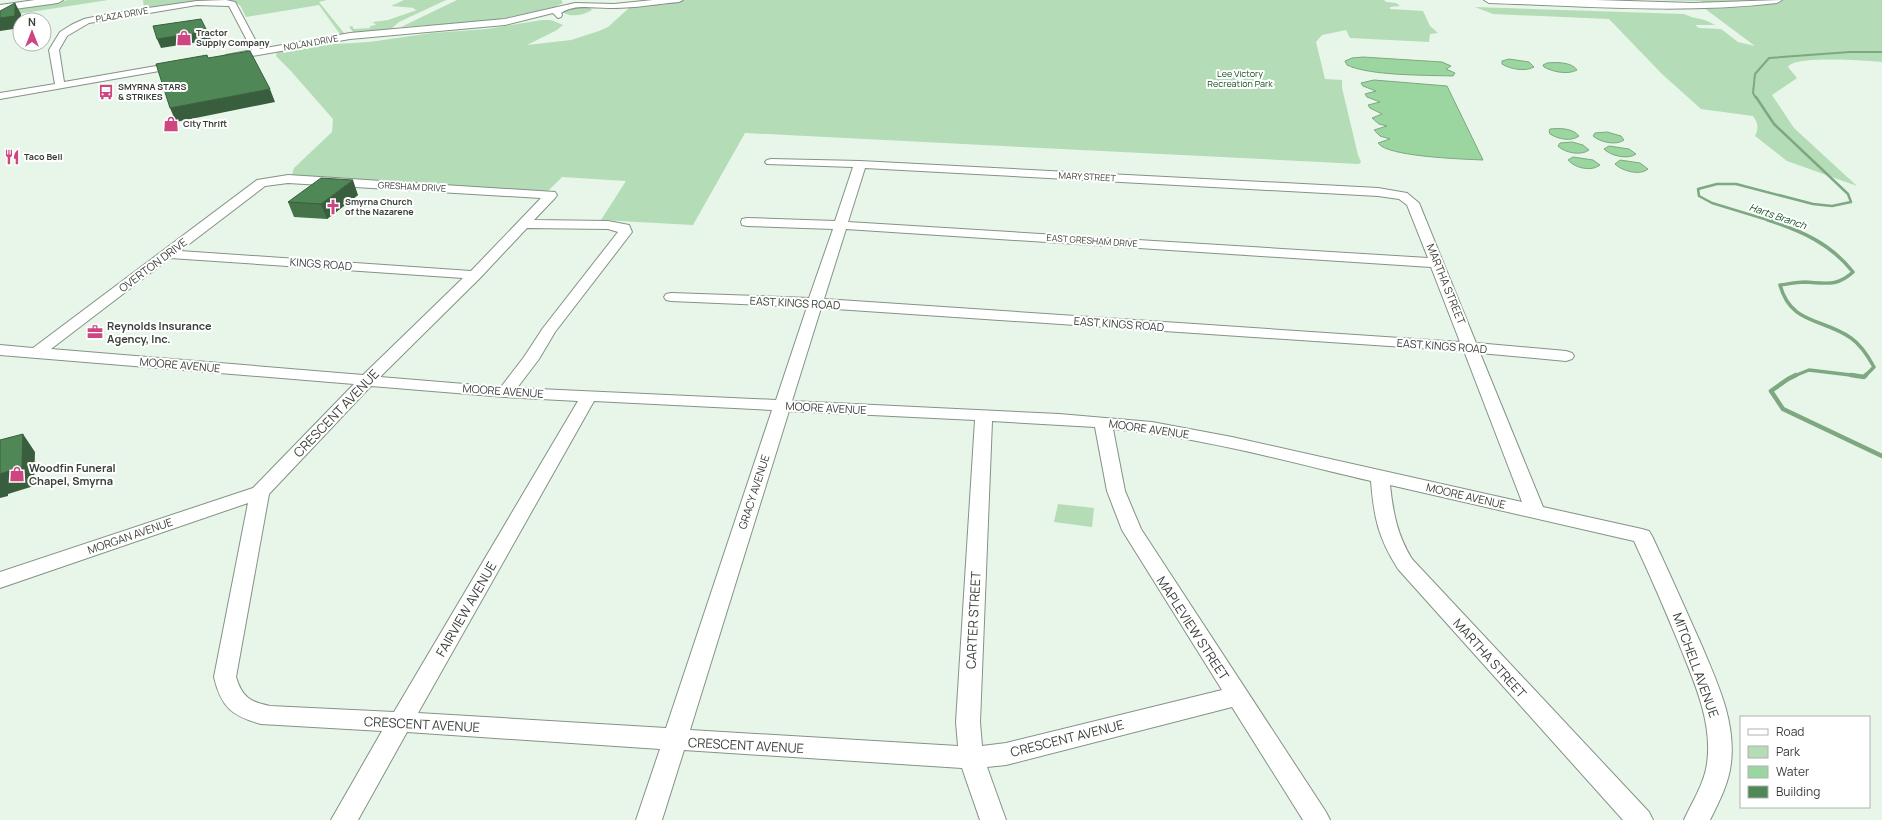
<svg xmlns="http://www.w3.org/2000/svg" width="1882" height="820" font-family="Manrope,sans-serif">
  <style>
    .green { fill: #b4dcb7 }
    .water { fill: #9bd5a0; stroke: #7ea881 }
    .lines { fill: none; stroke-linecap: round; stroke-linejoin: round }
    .stream-far3 { stroke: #7ea881; stroke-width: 2 }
    .stream-far2 { stroke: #7ea881; stroke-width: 2.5 }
    .stream-far1 { stroke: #7ea881; stroke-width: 3.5 }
    .stream { stroke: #7ea881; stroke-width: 4.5 }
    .minor-casing { stroke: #859286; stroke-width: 2 }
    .major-casing { stroke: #859286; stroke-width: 2 }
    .minor { fill: #fff; fill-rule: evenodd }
    .major { fill: #fff; fill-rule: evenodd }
    .wall { fill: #45744b }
    .shaded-wall { fill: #385e3d }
    .building { fill: #508757; stroke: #385e3d }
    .labels { text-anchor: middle; stroke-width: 4; stroke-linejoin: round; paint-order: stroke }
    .far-street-label { font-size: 9px; fill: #393f39; stroke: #fff }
    .far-poi-label { font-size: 9px; font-weight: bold; fill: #393f39; stroke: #fff; text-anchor: start }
    .far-park-label { font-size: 9px; fill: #104e1e; stroke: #fff }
    .far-water-label { font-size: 10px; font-style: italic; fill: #165222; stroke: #fff }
    .street-label { font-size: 11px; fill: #393f39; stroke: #fff }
    .poi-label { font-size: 11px; font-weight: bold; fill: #393f39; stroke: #fff; text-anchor: start }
    .near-street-label { font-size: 13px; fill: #393f39; stroke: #fff }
  </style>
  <rect width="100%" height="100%" fill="#e7f6e8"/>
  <!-- green -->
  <path class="green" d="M69 0H108L18 14 0 11Z
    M143 0H327L319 2 344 33 343 35 285 45 283 43 340 34 319 5 246 17 240 5 229 1 144 9Z
    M404 0H446L399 22 391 29 354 33 349 27 357 24 352 26 354 29 370 28V26L376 25 373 22 366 23 388 20 417 10 413 9 415 8 391 6Z
    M457 0H561L563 3 554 7 491 21 401 27Z
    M686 0H1384L1386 2 1396 3 1400 6 1390 7V9L1423 11 1430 26 1438 33 1430 34 1429 42 1350 38 1346 30 1322 35 1316 42 1325 79 1342 80V88L1358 155 1361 162 1359 164 745 133 693 225 601 220 626 181 562 177 548 191 500 189 292 175 294 168 332 132 333 119 290 70 276 56 277 51 320 45 369 42 432 33 487 29 542 20H551L563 25 557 30 527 45 571 40 599 31 608 27 629 8Z
    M1646 0H1882V62C1866 61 1795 55 1788 67L1797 78 1772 95 1794 128 1857 186 1787 161 1755 136C1759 128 1758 123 1753 116L1701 109 1662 74 1609 19 1493 14 1475 7 1684 14C1696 20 1702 17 1715 25H1695L1699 28 1721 29 1738 42 1755 46 1704 8 1706 7 1701 1Z
    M582 7H589L592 10C585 15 569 18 563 12L567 9Z
    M1058 504 1094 508 1092 527 1054 522Z"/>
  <!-- water -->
  <path class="water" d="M1363 57 1442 62 1451 66 1446 69 1455 73 1453 76C1426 75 1370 76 1347 65L1345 61 1352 58Z
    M1509 59 1529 62 1534 67C1525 72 1510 69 1502 64V61Z
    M1547 63C1556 62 1572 62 1577 70 1568 75 1553 72 1544 67L1543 65Z
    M1374 80 1447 86 1483 160C1464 159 1387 157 1378 143L1390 139 1380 136 1374 130 1387 126 1379 124 1372 118 1382 114 1370 108 1368 105 1380 102 1367 97 1365 94 1376 91 1363 86 1361 83Z
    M1550 129C1559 128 1573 128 1579 136 1571 142 1558 139 1550 134L1549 131Z
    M1607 132 1621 136 1624 140C1616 146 1600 142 1593 136L1595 133Z
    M1572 142 1583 145 1589 150C1581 156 1565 153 1558 146L1560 143Z
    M1609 146 1629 149 1636 154C1628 160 1611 156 1604 149Z
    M1573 157 1593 160 1600 165C1591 172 1575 168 1568 160Z
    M1620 160 1640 163 1648 169C1640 176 1622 171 1615 164Z"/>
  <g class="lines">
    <!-- stream-far3 -->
    <path class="stream-far3" d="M1756 98 1753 93 1755 74 1769 58 1850 52H1882"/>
    <!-- stream-far2 -->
    <path class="stream-far2" d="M1756 97 1774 124 1848 194 1851 202 1832 206 1813 204 1736 184H1717L1698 189 1699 196 1712 203 1771 221"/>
    <!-- stream-far1 -->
    <path class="stream-far1" d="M1768 220C1802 231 1831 244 1853 272 1837 287 1826 283 1805 282 1797 282 1788 284 1780 285 1791 325 1823 318 1851 338 1861 345 1868 356 1874 367L1865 376
      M1794 376 1809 370 1859 376"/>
    <!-- stream -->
    <path class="stream" d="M1796 375 1788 379 1771 391 1783 409 1882 456
      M1851 375 1864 377 1866 375"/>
    <defs>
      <path id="minor" d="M226 0 235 2 260 49 350 33 505 19 575 3 614 4 653 0H683L679 2C657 4 635 8 613 8 596 9 576 3 561 13L562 15 561 17 558 18 553 13 505 25 350 39 229 60 226 59 224 57 226 55 252 50 229 6 197 5 89 23 67 36 59 50 64 82 179 62 184 65 182 67 0 99V93L55 84 49 50 60 32 71 25 84 19 113 13 197 1Z
        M771 159 860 161 1378 188 1407 193 1419 203 1476 343 1566 351 1572 353 1574 356 1572 359 1566 361 1480 353 1543 507 1642 529 1649 531 1652 536C1669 572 1685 608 1701 644 1717 682 1736 721 1731 763 1729 783 1719 802 1710 820H1684C1692 802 1704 784 1707 764 1713 722 1694 682 1679 644 1665 610 1650 575 1634 541L1390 485C1393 512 1397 535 1412 559L1649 812 1653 820H1623L1398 569C1378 537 1374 518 1371 481 1286 461 1200 437 1113 429L1125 491 1141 529 1326 812 1330 820H1303L1232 707 1006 765 987 767 1006 820H980L962 768 684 750 662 820H636L660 749 407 732 358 820H331L382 731 261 724C232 716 221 707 214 677L248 503 0 588V572L253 488 354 384 0 355V345L33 348 257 180 288 175 555 192 557 195 555 198 534 220 608 221 629 225 632 232 555 332 539 359 517 388 776 400 807 307 671 301 666 300 664 297 666 294 671 293 809 298 833 229 747 226 742 225 741 222 742 219 747 218 835 221 853 167 767 164 765 162 767 160ZM865 168 1378 196 1399 199 1407 205 1428 258 848 222ZM288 183 541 198 471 271 180 251 265 186ZM527 228 608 229 618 232 543 328 524 357 501 387 380 377 480 278ZM846 229 1431 267 1460 342 824 299ZM170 258 463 278 363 375 51 349ZM821 308 1464 351 1522 502 1232 437 1152 422 1059 414 792 401ZM371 386 505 397 578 401 394 712 270 706C250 702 242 697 236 677L269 494ZM594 401 772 410 666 728 418 713ZM789 411 975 420 956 722 958 746 690 730ZM992 421 1095 427 1107 491 1122 530 1222 690 1006 743 982 746 980 722Z"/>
      <path id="major" d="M35 0H63L58 3 0 11V5Z
        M1484 0H1596L1693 3 1782 0 1777 3C1682 14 1585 6 1489 3Z"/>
    </defs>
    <!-- minor casing -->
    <use href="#minor" class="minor-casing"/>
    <!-- major casing -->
    <use href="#major" class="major-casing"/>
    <!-- minor -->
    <use href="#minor" class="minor"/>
    <!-- major -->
    <use href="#major" class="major"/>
  </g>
  <!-- wall -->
  <path class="wall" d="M358 195 327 219 294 217 288 202Z"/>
  <!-- shaded-wall -->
  <path class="shaded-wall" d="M15 3 21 14V20H20V28L0 31V18Z
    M207 31 211 40 161 48 157 39Z
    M270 89 275 102 176 122 170 108Z
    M353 180 358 195 327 219 321 204Z
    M23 434 35 452 34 486 8 494V496L0 498V474Z"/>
  <!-- building -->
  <path class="building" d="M15 3V16L0 18V11Z
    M201 19 207 31 157 39 153 26Z
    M250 51 270 89 170 108 156 64 207 55 208 58Z
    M321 178 353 180 321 204 288 202Z
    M23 434 22 467 0 474V440Z"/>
  <!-- icons -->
  <defs>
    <symbol id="shop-bare" viewBox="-9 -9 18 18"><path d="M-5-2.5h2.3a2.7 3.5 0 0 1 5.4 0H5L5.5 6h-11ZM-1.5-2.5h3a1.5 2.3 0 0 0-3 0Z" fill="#cd4581" stroke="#fff" stroke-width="2.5" paint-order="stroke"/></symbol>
    <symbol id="bus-bare" viewBox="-9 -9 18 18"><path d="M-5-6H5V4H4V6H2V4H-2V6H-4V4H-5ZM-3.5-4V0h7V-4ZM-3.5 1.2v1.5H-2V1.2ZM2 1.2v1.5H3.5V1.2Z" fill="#cd4581" stroke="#fff" stroke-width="2.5" paint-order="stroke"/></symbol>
    <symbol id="restaurant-bare" viewBox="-9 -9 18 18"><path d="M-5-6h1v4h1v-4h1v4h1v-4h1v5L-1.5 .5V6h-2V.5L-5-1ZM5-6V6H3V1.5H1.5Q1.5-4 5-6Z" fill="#cd4581" stroke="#fff" stroke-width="2.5" paint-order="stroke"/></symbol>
    <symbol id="church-bare" viewBox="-9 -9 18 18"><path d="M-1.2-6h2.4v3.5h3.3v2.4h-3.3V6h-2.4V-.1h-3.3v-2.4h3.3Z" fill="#cd4581" stroke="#fff" stroke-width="2.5" paint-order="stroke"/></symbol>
    <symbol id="office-bare" viewBox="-9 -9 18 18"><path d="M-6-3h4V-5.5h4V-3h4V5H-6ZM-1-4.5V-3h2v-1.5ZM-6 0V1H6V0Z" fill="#cd4581" stroke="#fff" stroke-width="2.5" paint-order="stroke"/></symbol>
  </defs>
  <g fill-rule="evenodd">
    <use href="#shop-bare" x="173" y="27" width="22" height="22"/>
    <use href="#bus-bare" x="95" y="81" width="22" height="22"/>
    <use href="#shop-bare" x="160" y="113" width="22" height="22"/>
    <use href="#restaurant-bare" x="1" y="146" width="22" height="22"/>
    <use href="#church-bare" x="322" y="196" width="22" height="22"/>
    <use href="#office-bare" x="84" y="321" width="22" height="22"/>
    <use href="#shop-bare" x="6" y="463" width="22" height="22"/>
  </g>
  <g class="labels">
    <!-- far-street labels -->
    <g class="far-street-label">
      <text transform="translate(122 15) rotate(-10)" y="3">PLAZA DRIVE</text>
      <text transform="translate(311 43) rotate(-10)" y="3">NOLAN DRIVE</text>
      <text transform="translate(1087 177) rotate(3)" y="3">MARY STREET</text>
      <text transform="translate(412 187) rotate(3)" y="3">GRESHAM DRIVE</text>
      <text transform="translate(1092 241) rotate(4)" y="3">EAST GRESHAM DRIVE</text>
    </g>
    <!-- far-poi labels -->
    <g class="far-poi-label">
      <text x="196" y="36">Tractor<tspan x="196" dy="10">Supply Company</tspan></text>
      <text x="118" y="90">SMYRNA STARS<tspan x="118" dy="10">&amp; STRIKES</tspan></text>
      <text x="183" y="127">City Thrift</text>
      <text x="24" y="160">Taco Bell</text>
      <text x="345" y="205">Smyrna Church<tspan x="345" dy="10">of the Nazarene</tspan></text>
    </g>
    <!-- far-park labels -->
    <g class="far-park-label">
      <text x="1240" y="77">Lee Victory<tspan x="1240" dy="10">Recreation Park</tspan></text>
    </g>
    <!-- far-water labels -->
    <g class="far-water-label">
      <text transform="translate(1778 216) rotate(19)" y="4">Harts Branch</text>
    </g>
    <!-- street labels -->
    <g class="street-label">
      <text transform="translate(321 264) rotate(4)" y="4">KINGS ROAD</text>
      <text transform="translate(153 265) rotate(-37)" y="4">OVERTON DRIVE</text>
      <text transform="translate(1446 284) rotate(68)" y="4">MARTHA STREET</text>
      <text transform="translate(795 303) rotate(3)" y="4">EAST KINGS ROAD</text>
      <text transform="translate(1119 324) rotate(4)" y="4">EAST KINGS ROAD</text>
      <text transform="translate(1442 346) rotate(4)" y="4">EAST KINGS ROAD</text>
      <text transform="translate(180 365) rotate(5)" y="4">MOORE AVENUE</text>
      <text transform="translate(503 391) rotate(4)" y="4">MOORE AVENUE</text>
      <text transform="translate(826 408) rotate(3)" y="4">MOORE AVENUE</text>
      <text transform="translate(1149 429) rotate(8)" y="4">MOORE AVENUE</text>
      <text transform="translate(754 492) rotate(-72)" y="4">GRACY AVENUE</text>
      <text transform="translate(1466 496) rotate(13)" y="4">MOORE AVENUE</text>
      <text transform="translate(130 536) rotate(-19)" y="4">MORGAN AVENUE</text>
    </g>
    <!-- poi labels -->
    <g class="poi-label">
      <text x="107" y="330">Reynolds Insurance<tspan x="107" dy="13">Agency, Inc.</tspan></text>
      <text x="29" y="472">Woodfin Funeral<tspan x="29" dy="13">Chapel, Smyrna</tspan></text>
    </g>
    <!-- near-street labels -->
    <g class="near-street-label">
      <text transform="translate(336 413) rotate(-46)" y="5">CRESCENT AVENUE</text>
      <text transform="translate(466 609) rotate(-60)" y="5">FAIRVIEW AVENUE</text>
      <text transform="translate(973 620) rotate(-87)" y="5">CARTER STREET</text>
      <text transform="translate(1193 628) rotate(57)" y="5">MAPLEVIEW STREET</text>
      <text transform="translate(1490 658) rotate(48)" y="5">MARTHA STREET</text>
      <text transform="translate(1696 665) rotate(70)" y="5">MITCHELL AVENUE</text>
      <text transform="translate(422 724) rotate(3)" y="5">CRESCENT AVENUE</text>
      <text transform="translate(1067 738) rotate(-14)" y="5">CRESCENT AVENUE</text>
      <text transform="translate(746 745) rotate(3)" y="5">CRESCENT AVENUE</text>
    </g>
  </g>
  <!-- legend -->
  <rect x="1740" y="716" width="130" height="92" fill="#ffffff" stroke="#b0b2b0"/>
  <rect x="1748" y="729" width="20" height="6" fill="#ffffff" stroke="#b0b2b0"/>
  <text x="1776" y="736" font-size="12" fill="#393f39">Road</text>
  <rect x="1748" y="746" width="20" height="12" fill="#b4dcb7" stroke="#b0b2b0"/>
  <text x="1776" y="756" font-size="12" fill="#393f39">Park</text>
  <rect x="1748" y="766" width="20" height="12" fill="#9bd5a0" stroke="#b0b2b0"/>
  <text x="1776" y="776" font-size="12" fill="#393f39">Water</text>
  <rect x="1748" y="786" width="20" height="12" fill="#508757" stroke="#b0b2b0"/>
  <text x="1776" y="796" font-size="12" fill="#393f39">Building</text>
  <!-- north arrow -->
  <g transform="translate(32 32)"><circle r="19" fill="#ffffff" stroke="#b0b2b0"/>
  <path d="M0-3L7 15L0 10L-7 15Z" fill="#cd4581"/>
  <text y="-6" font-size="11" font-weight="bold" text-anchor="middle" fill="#393f39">N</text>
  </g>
</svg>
